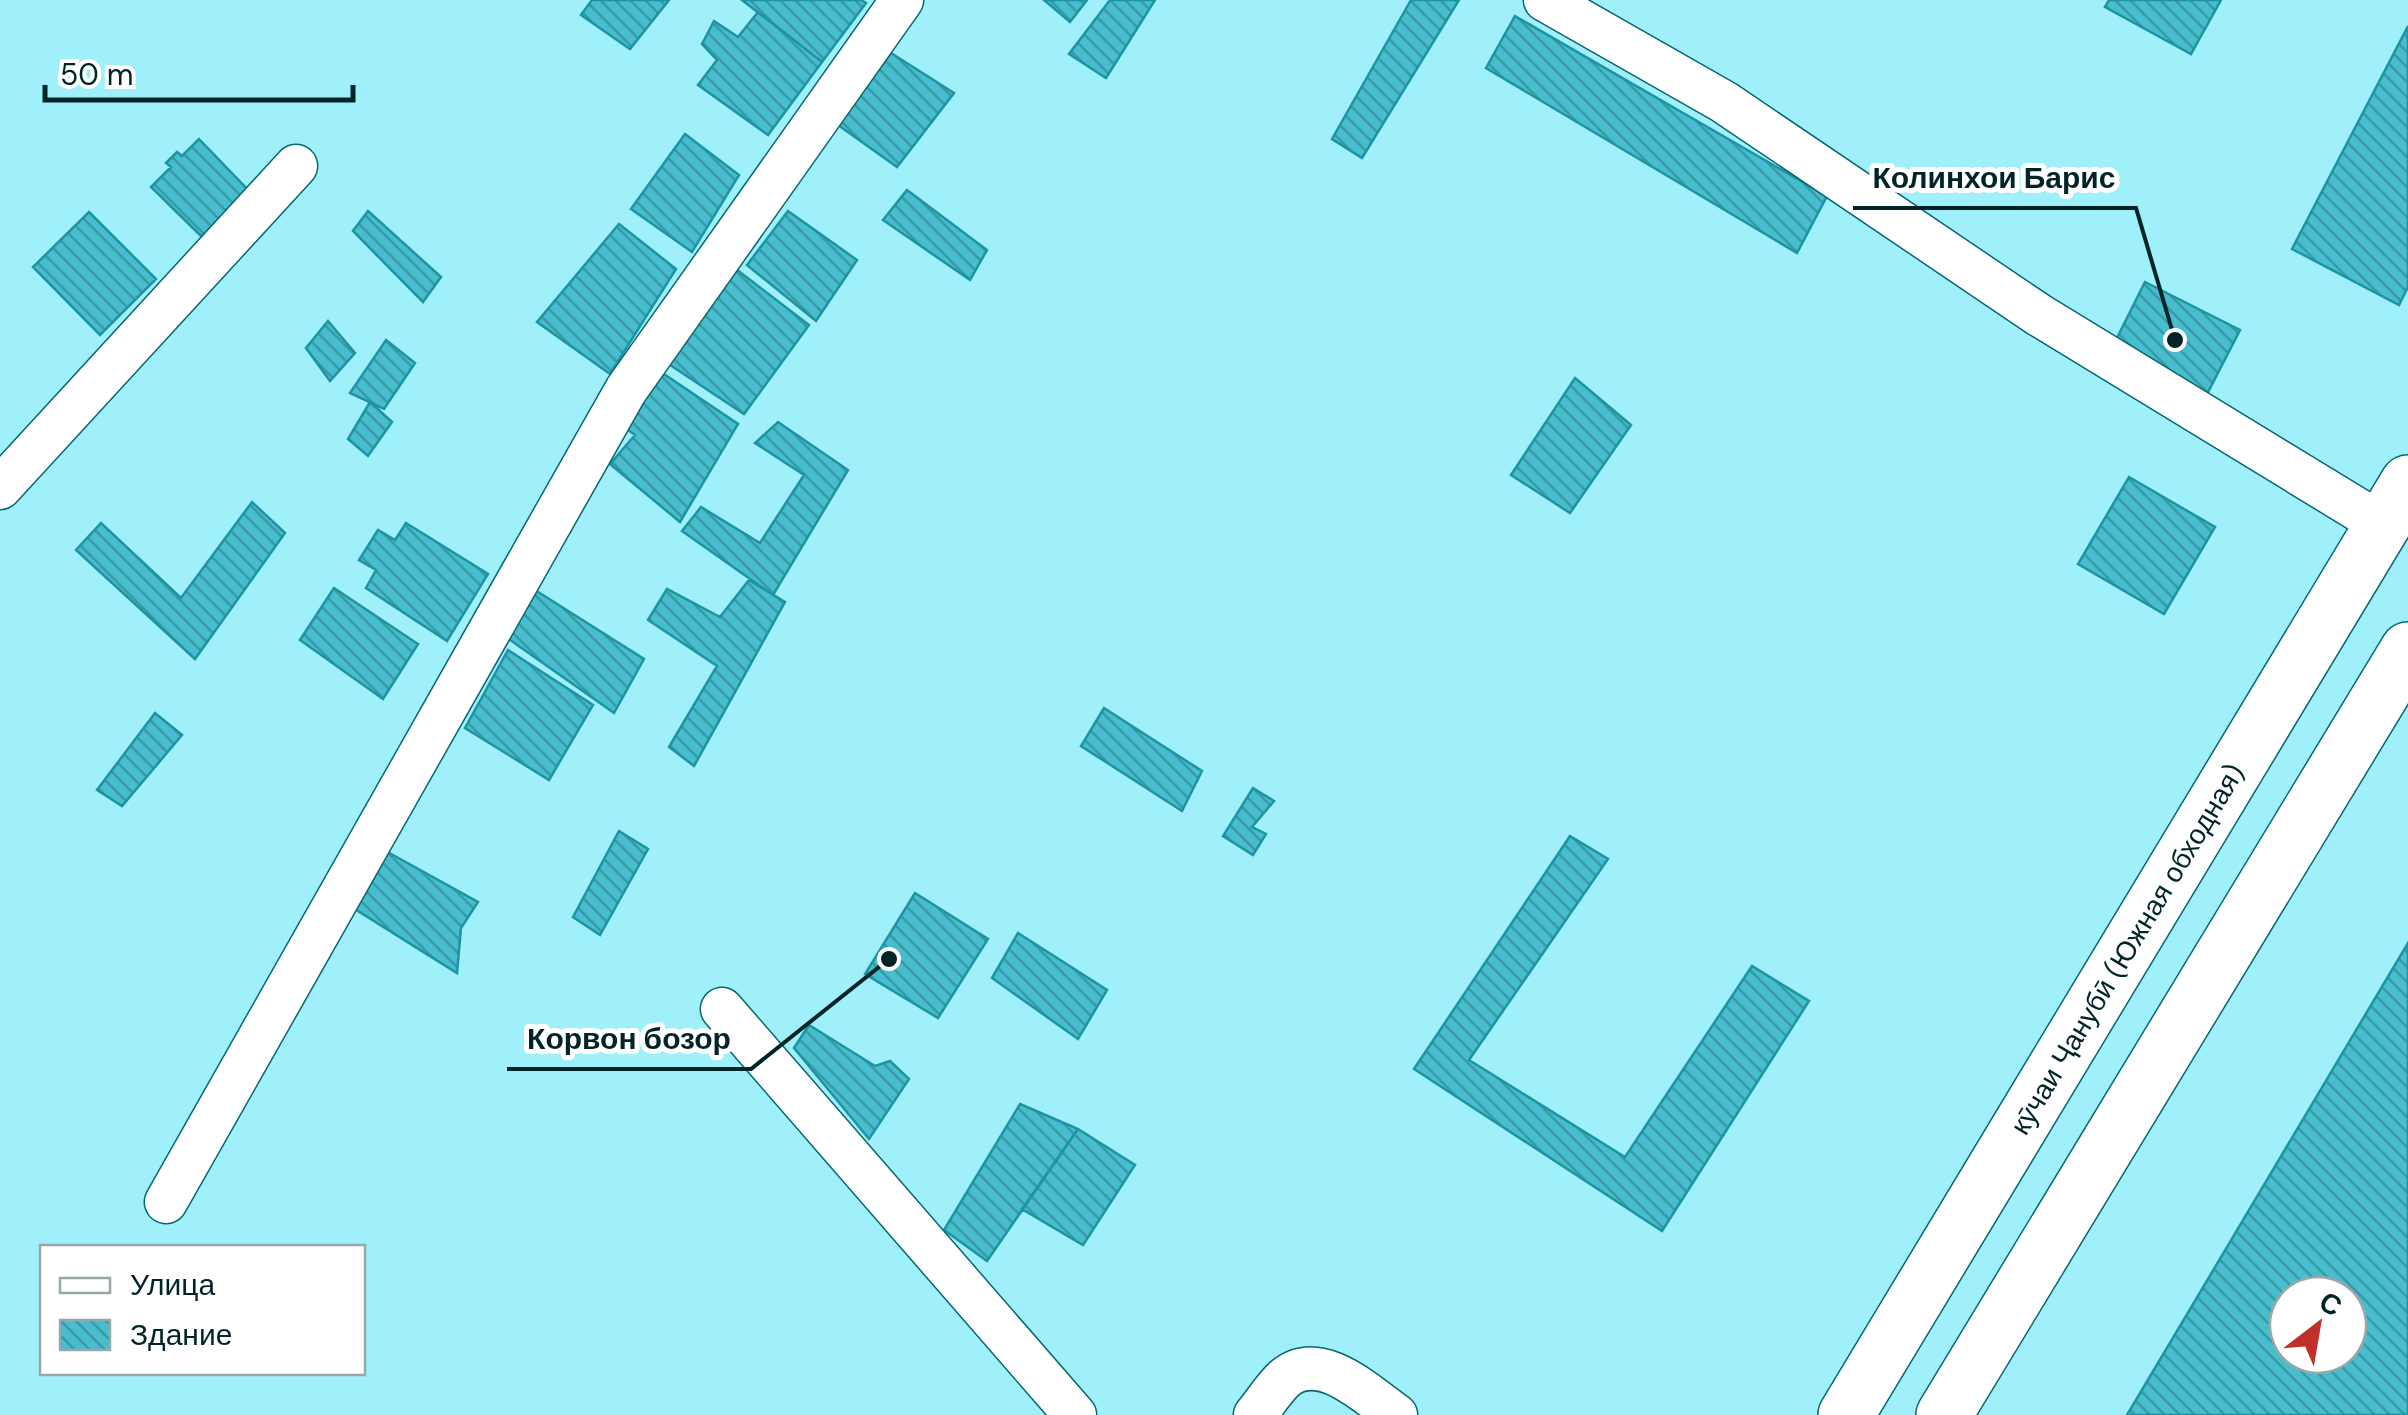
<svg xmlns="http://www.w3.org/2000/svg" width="2408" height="1415" font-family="'DM Sans',sans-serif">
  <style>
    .building { fill: url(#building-back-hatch); stroke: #1c94a3; stroke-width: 2.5; fill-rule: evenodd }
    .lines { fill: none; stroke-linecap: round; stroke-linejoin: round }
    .minor-casing { stroke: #056772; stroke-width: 45 }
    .major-casing { stroke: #056772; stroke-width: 58 }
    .minor { stroke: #fff; stroke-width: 42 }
    .major { stroke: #fff; stroke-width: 55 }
    .labels { text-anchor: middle; stroke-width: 10; stroke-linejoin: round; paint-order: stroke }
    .street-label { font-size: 28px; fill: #012429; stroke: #fff }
    .leader { fill: none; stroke: #012429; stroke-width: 4 }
    .callout-dot { fill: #012429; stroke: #fff; stroke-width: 4 }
    .callout-label { font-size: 30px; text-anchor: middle; font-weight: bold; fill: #012429; stroke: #fff; stroke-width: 10; stroke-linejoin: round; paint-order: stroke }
  </style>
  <defs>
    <pattern id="building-back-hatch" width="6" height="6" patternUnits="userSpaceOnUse" patternTransform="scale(2.5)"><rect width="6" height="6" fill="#47bdcd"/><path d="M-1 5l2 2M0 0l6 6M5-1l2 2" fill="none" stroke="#3999a6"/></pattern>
  </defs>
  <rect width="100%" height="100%" fill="#a0f0fc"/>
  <!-- building -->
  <path class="building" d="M592 0H669L630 49 581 15Z
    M742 0H861L866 3 822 62Z
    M1044 0H1087L1070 22Z
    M1110 0H1155L1106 78 1069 54Z
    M1411 0H1459L1362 158 1332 139Z
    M2109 0H2221L2191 54 2105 7Z
    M758 12 822 62 768 135 698 85 717 60 702 44 714 21 738 37Z
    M1515 16 1827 196 1797 253 1486 68Z
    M2408 26V287L2399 305 2292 249Z
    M891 53 954 93 897 167 838 125Z
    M685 134 739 175 692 252 631 209Z
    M199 139 252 194 205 240 151 187 171 167 166 163 177 152 182 156Z
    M907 190 987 250 970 280 883 220Z
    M368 211 441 277 423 302 353 231Z
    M788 211 857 260 816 321 747 265Z
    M89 212 156 279 100 335 33 267Z
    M619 224 676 269 610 374 537 322Z
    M732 266 809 325 744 414 664 361Z
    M2145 282 2240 330 2205 398 2111 350Z
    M328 321 355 353 330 381 306 348Z
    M386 340 415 363 384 409 350 393Z
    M658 370 738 424 680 522 610 464 635 435 621 425Z
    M1575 378 1631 425 1570 513 1511 475Z
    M370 402 392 422 368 456 348 439Z
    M778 422 848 470 773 595 682 531 701 507 760 543 804 475 755 443Z
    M2129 477 2215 527 2164 614 2078 564Z
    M252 502 285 533 195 659 76 550 101 523 181 598Z
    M406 523 488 574 447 641 366 588 376 570 359 560 378 530 395 540Z
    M749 580 785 602 694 766 669 747 717 666 648 620 667 589 720 617Z
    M334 588 418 644 383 699 300 640Z
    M535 590 644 659 614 713 506 637Z
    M508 650 593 705 549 780 465 728Z
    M1104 708 1202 771 1182 811 1081 746Z
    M155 713 182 735 122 806 97 790Z
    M1253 788 1274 801 1252 827 1266 834 1253 855 1223 836Z
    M619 831 648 849 600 935 573 917Z
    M1570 836 1608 859 1469 1060 1625 1157 1752 966 1809 1001 1662 1231 1414 1069Z
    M384 850 478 902 461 928 457 973 350 906Z
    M915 893 988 939 938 1018 865 974Z
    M1018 933 1107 990 1078 1039 992 978Z
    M2408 943V1415H2127ZM2288 1295H2348V1355H2288Z
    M809 1025 875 1066 890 1061 909 1079 869 1139 794 1048Z
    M1020 1104 1078 1129 987 1261 944 1230Z
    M1078 1129 1135 1165 1083 1245 1022 1209Z"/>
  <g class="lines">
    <defs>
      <path id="minor" d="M1545 0 1724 102 2039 315 2383 525
        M0 488 296 166
        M722 1009 1075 1415
        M166 1202 626 390 902 0
        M1255 1415C1265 1403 1274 1388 1285 1378 1321 1349 1367 1395 1396 1415"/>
      <path id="major" d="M1846 1415 2408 483
        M1944 1415 2408 650"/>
    </defs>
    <!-- minor casing -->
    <use href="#minor" class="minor-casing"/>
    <!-- major casing -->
    <use href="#major" class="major-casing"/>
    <!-- minor -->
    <use href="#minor" class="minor"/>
    <!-- major -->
    <use href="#major" class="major"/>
  </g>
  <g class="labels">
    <!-- street labels -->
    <g class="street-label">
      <text transform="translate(2127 949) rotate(-59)" y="10">кӯчаи Ҷанубӣ (Южная обходная)</text>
    </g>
  </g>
  <!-- callouts -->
  <path class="leader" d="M2175 340L2136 208H1853M889 959L751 1069H507"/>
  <g class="callout-dot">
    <circle cx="2175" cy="340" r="10"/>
    <circle cx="889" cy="959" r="10"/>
  </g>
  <g class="callout-label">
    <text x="1994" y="188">Колинхои Барис</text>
    <text x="629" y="1049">Корвон бозор</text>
  </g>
  <!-- legend -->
  <rect x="40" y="1245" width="325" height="130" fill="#ffffff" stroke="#99a7a9" stroke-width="2.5"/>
  <rect x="60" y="1278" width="50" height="15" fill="#ffffff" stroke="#99a7a9" stroke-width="2.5"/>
  <text x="130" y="1295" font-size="30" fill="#012429">Улица</text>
  <rect x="60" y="1320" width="50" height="30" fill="url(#building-back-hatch)" stroke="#99a7a9" stroke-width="2.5"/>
  <text x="130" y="1345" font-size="30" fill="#012429">Здание</text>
  <!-- north arrow -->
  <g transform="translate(2318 1325) rotate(31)"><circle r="48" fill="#ffffff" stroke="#99a7a9" stroke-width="2.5"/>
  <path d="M0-8L18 38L0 25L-18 38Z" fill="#be302a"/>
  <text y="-15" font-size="28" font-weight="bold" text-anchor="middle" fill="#012429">С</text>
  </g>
  <!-- scale -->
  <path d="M45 85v15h308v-15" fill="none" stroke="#012429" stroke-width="5"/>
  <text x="60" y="85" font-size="30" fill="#012429" stroke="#ffffff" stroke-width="8" paint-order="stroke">50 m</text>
</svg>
